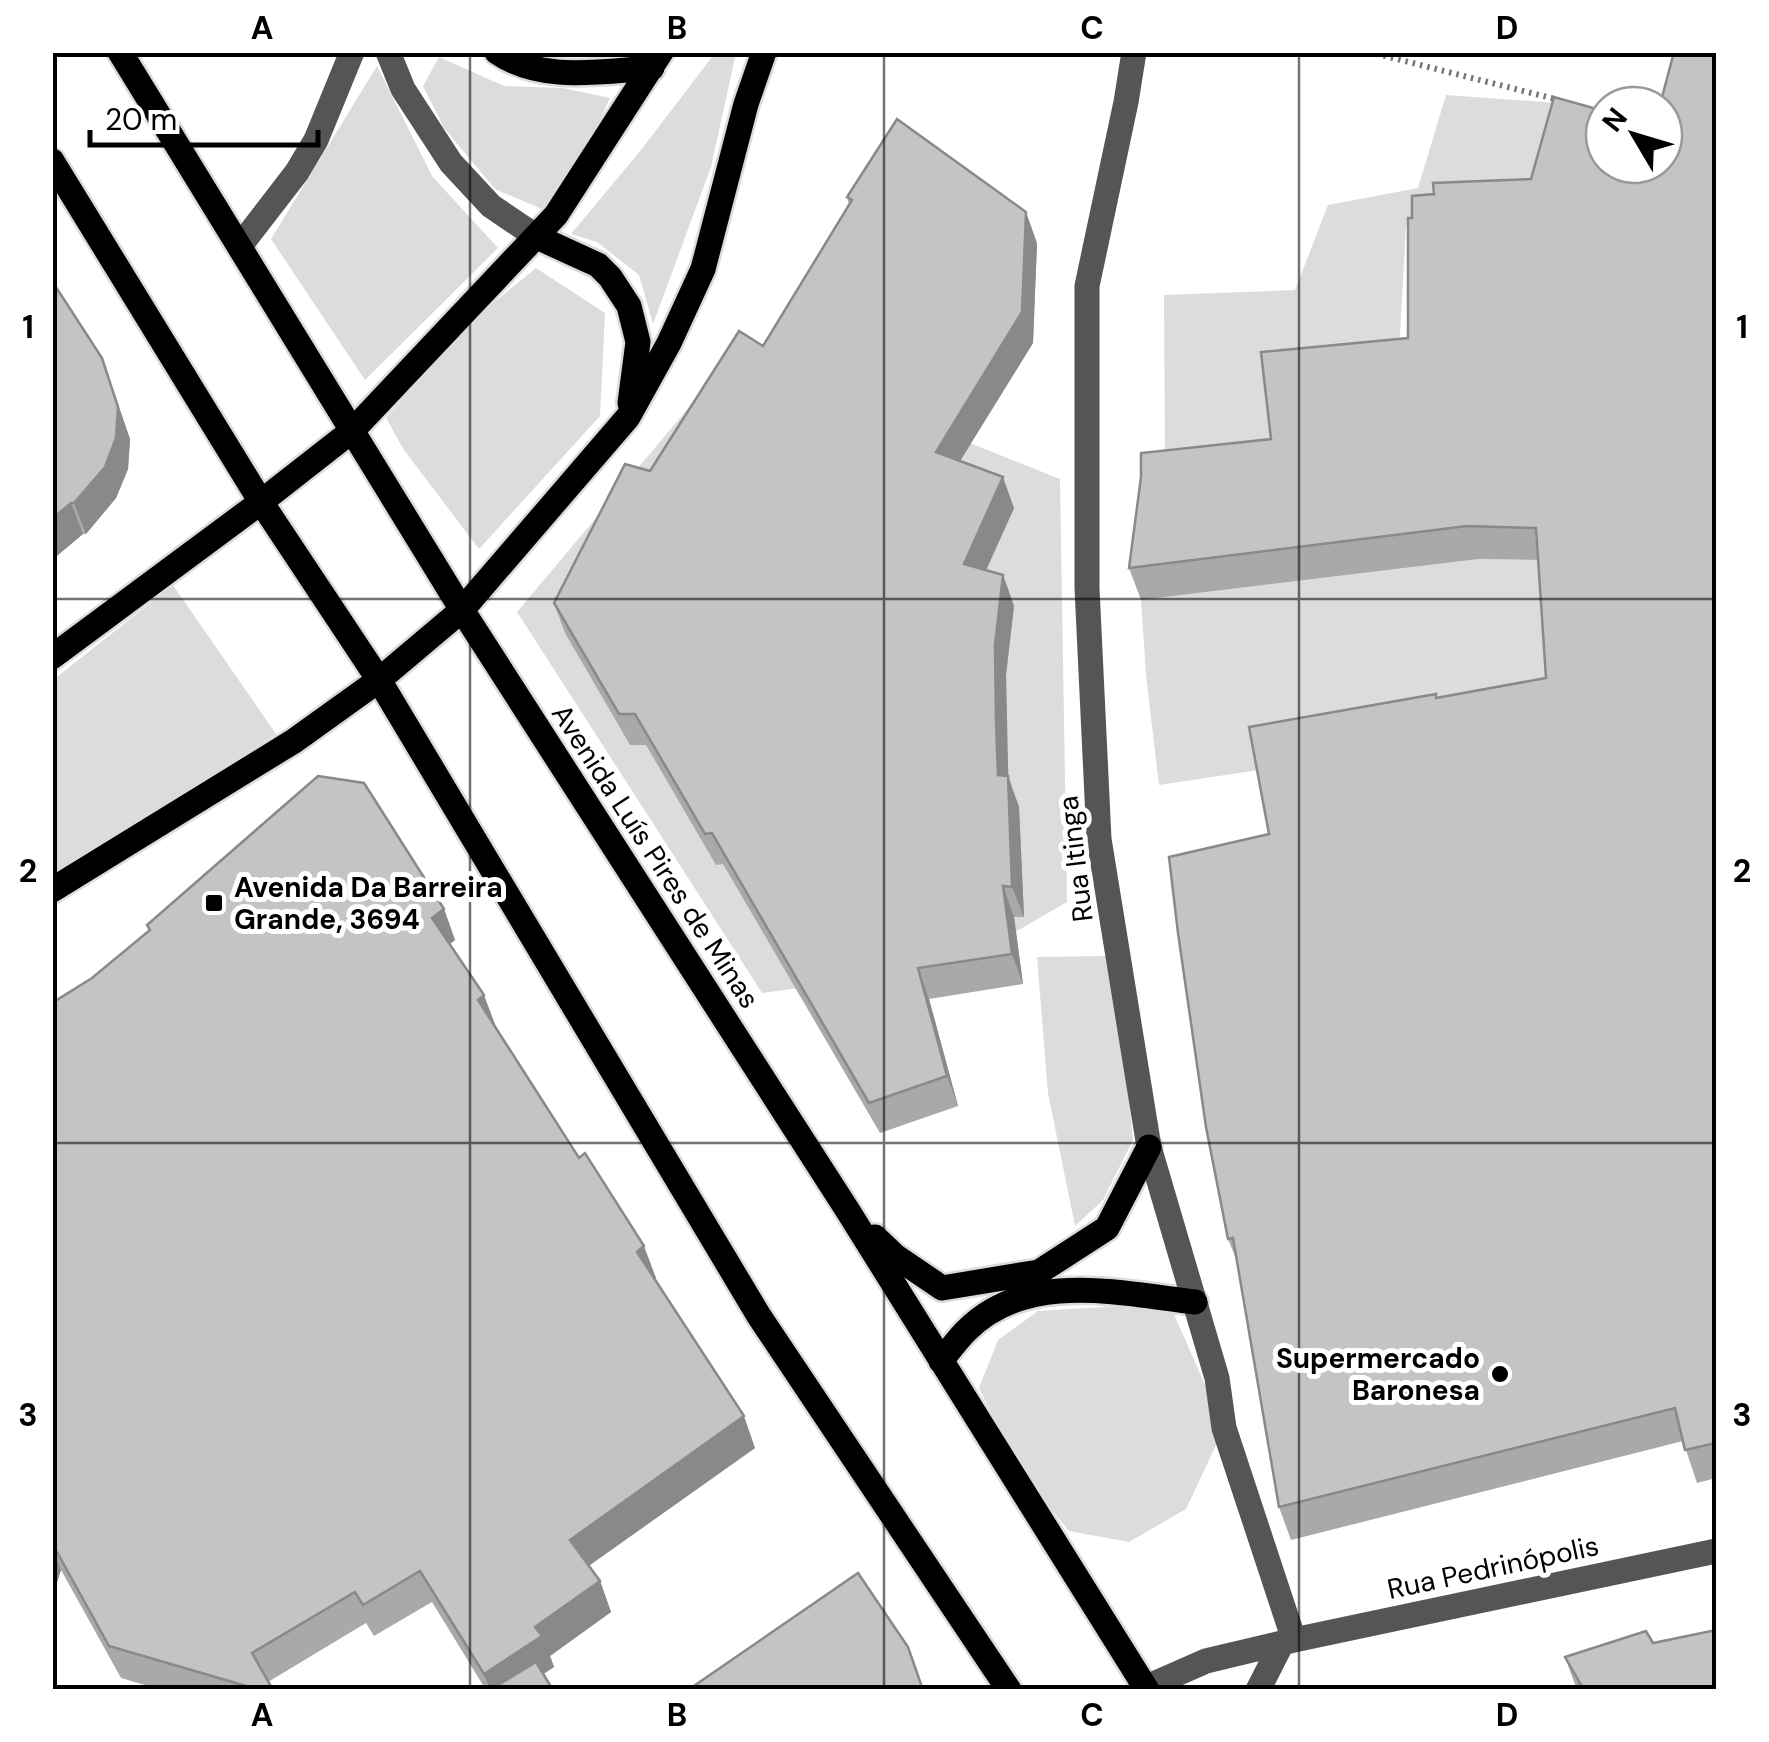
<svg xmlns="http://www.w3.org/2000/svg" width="1769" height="1742" font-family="'DM Sans',sans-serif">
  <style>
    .green { fill: #dcdcdc }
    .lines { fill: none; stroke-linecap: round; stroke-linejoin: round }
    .major-casing { stroke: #dbdbdb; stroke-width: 30 }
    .path { stroke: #777; stroke-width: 6; stroke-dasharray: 2.5 5; stroke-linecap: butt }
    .minor { stroke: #555; stroke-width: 25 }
    .major { stroke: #000; stroke-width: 25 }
    .wall { fill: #a9a9a9 }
    .shaded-wall { fill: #898989 }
    .building { fill: #c4c4c4; stroke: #898989; stroke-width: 2.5 }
    .grid { fill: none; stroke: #000; stroke-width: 2.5; stroke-opacity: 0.55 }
    .poi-dot { fill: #000; stroke: #fff; stroke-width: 4 }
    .labels { text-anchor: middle; stroke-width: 10; stroke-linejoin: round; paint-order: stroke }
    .street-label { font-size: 28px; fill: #000; stroke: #fff }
    .poi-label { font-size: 28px; font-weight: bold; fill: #000; stroke: #fff; text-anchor: start }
    .neatline { fill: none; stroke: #000; stroke-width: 4 }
    .grid-label { font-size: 32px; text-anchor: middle; font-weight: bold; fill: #000 }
  </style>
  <rect width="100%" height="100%" fill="#fff"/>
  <!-- green -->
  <path class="green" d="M715 53H736L711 167 653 324 639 275 597 242 571 234 641 150Z
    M439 57 504 86 563 88 610 98 556 215 495 189 444 128 423 86Z
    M377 66 432 176 498 248 365 380 271 239Z
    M1446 95 1574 104 1543 212 1406 225 1398 373 1283 471 1165 469 1164 295 1295 290 1328 205 1418 188Z
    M536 268 605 313 600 416 479 549 404 450 386 418 475 318Z
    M737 350 1060 479 1067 902 1017 931 983 963 762 993 517 612Z
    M1479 559 1548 560 1558 725 1159 785 1146 675 1141 600Z
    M173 585 276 734 53 875V680Z
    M1106 956 1127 1076 1133 1140 1103 1200 1075 1226 1048 1093 1037 957Z
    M1169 1303 1224 1428 1186 1509 1129 1542 1069 1531 1018 1468 979 1388 998 1340 1038 1311Z"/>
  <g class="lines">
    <defs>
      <path id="major" d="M120 52 462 610 848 1211 1147 1690
        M497 52C541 83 602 71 652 68
        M52 161 261 502 379 680 759 1316 1009 1690
        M537 237 598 265 610 277 629 306 638 342 630 403
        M52 657 261 502 353 430 556 215 661 52
        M52 890 294 741 379 680 462 610 628 417 669 343 703 269 746 104 764 52
        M875 1237 895 1256 942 1288 1039 1272 1107 1228 1149 1147
        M941 1361C949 1351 957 1340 966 1331 1026 1270 1119 1293 1195 1302"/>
    </defs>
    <!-- major casing -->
    <use href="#major" class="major-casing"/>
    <!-- path -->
    <path class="path" d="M1369 52 1559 100"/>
    <!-- minor -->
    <path class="minor" d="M388 52 403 89 451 163 491 206 537 237
      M1134 52 1126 102 1087 286V588L1099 839 1149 1147 1217 1378 1224 1428 1294 1640
      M240 246 297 172 316 140 352 52
      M1140 1690 1206 1661 1294 1640 1716 1551
      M1258 1690 1282 1643"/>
    <!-- major -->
    <use href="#major" class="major"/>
  </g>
  <!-- wall -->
  <path class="wall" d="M1716 52V1478L1697 1483 1683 1441 1291 1540 1279 1507 1237 1261 1228 1239 1269 834 1437 698 1546 678 1538 560 1479 559 1141 600 1129 568 1271 439 1408 338 1412 218 1434 194 1531 179 1664 165Z
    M847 197 1037 243 1033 343 960 461 1014 508 986 570 1003 575 1014 606 1006 675 1007 753 1008 776 1019 807 1024 917H1014L1023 984 929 999 958 1106 880 1133 723 864 716 865 646 745H630L565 633 554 603 650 471 763 346 849 204Z
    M102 358 130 439 128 469 116 498 86 534H83L52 560Z
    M444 909 455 940 450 944 496 1027 656 1278 654 1279 755 1448 589 1566 600 1581 611 1612 550 1656 554 1667 543 1674 553 1690H486L432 1602 374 1636 366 1623 268 1682 273 1690H162L121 1678 61 1570 52 1597V1003L92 978 149 931 147 925Z
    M1653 1643 1716 1690H1577L1565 1657Z"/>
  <!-- shaded-wall -->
  <path class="shaded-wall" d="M1026 212 1037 243 1033 343 947 482 936 452Z
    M102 358 130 439 128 469 116 498 86 534 74 503Z
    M1003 477 1014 508 975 595 964 564Z
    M71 503 83 534 52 560V519Z
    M1003 575 1014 606 1006 675 1009 806 998 775 995 645Z
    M1008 776 1019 807 1024 917 1012 887Z
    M1003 886 1014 917 1023 984 1012 954Z
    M444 909 455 940 443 949 432 918Z
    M918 968 929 999 958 1106 947 1076Z
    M484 995 496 1027 478 1000Z
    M644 1246 656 1278 648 1284 637 1252Z
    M744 1416 755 1448 581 1571 570 1540Z
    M52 1546 61 1570 52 1597Z
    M600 1581 611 1612 550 1656 554 1667 519 1690H490L484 1674 535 1627Z"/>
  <!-- building -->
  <path class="building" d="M1674 52H1716V1443L1685 1450 1675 1408 1279 1507 1233 1238 1228 1239 1206 1127 1178 933 1169 857 1269 834 1249 727 1436 694V698L1546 678 1536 528 1467 526 1129 568 1141 477V453L1271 439 1261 352 1408 338V218H1412V196L1434 194 1433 183 1531 179 1554 97 1604 111V165H1664V105H1660Z
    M897 119 1026 212 1022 312 936 452 1003 477 964 564 1003 575 995 645 996 723 998 775 1008 776 1012 887 1003 886 1012 954 918 968 947 1076 869 1103 712 833 705 834 635 714H619L554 603 625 464 650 471 739 331 763 346 852 200 847 197Z
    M52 281 102 358 118 407 116 438 105 467 74 503H71L52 519Z
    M318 776 364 783 444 909 432 918 484 995 478 1000 579 1158 585 1153 644 1246 637 1252 744 1416 570 1540 600 1581 535 1627 542 1636 484 1674 420 1571 363 1605 355 1592 252 1653 273 1690H260L109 1646 52 1543V1003L92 978 150 930 147 925Z
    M858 1573 908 1647 923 1690H688Z
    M1716 1630V1690H1584L1565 1657 1646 1631 1653 1643Z
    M536 1662 553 1690H490Z"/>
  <!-- grid -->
  <path class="grid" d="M470 52V1690M884 52V1690M1299 52V1690M52 599H1716M52 1143H1716"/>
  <!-- markers -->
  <g class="poi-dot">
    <rect x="204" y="893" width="20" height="20" rx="5"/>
    <circle cx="1500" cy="1374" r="10"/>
  </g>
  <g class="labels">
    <!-- street labels -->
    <g class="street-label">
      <text transform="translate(656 856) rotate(57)" y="10">Avenida Luís Pires de Minas</text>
      <text transform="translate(1075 859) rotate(-97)" y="10">Rua Itinga</text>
      <text transform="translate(1493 1567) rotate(-12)" y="10">Rua Pedrinópolis</text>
    </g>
    <!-- poi labels -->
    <g class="poi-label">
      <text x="234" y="897">Avenida Da Barreira<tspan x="234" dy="32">Grande, 3694</tspan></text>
      <text x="1480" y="1368" text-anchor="end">Supermercado<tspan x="1480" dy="32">Baronesa</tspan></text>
    </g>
  </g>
  <!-- border -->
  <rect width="1769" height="1742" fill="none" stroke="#ffffff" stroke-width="110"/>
  <!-- north arrow -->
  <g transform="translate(1634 135) rotate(308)"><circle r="48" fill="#ffffff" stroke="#999999" stroke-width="2.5"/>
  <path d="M0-8L18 38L0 25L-18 38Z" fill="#000000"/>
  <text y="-15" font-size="28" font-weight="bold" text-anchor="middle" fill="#000000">N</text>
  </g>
  <!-- scale -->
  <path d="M90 130v15h228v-15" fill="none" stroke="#000000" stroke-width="5"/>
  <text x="105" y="130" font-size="30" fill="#000000" stroke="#ffffff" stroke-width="8" paint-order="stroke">20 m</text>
  <rect x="55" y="55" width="1659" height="1632" class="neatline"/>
  <g class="grid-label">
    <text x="262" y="39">A</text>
    <text x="677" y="39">B</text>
    <text x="1092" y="39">C</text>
    <text x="1507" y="39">D</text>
    <text x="28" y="338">1</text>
    <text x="1742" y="338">1</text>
    <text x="28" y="882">2</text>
    <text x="1742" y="882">2</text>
    <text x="28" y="1426">3</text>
    <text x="1742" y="1426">3</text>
    <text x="262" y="1726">A</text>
    <text x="677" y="1726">B</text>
    <text x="1092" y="1726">C</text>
    <text x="1507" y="1726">D</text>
  </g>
</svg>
